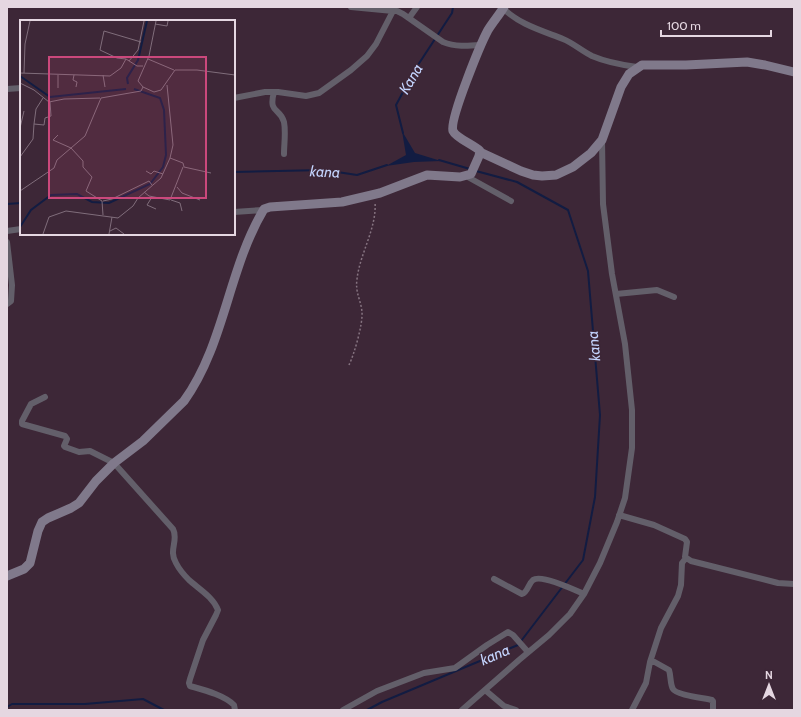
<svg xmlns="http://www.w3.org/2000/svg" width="801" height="717" font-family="Cabin,sans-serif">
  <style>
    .water { fill: #121c42 }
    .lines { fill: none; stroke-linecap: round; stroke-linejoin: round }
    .stream { stroke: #121c42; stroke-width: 2 }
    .path { stroke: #867481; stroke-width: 1.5; stroke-dasharray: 2 2; stroke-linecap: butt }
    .street { stroke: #635f6a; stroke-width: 6 }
    .secondary { stroke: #80798b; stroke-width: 9 }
    .labels { text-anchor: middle; stroke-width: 3; stroke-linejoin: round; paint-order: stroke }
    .water-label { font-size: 15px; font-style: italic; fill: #c4d4fe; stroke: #3d2737 }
    .inset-river { fill: none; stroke: #121c42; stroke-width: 2 }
    .inset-road { fill: none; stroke: #806d7b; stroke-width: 1 }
    .view { fill: #cb487c; fill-opacity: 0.15; stroke: #cb487c; stroke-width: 2 }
    .inset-edge { fill: none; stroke: #e5d7e1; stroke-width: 2 }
  </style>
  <rect width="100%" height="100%" fill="#3d2737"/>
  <!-- water -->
  <path class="water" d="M402 131 415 153 441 161 414 162 386 166 406 155Z"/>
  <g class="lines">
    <!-- stream -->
    <path class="stream" d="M403 133 396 105 416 68 452 13 453 7
      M439 160 470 169
      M234 172 324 170 357 175 387 165
      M7 204 21 203
      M7 707 12 704H85L143 699 164 710
      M367 710 382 702 518 645 583 560 595 497 600 415 588 271 568 210 517 182 476 171"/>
    <!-- path -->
    <path class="path" d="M349 365C354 355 363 324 362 312 361 300 355 293 357 279 360 253 377 228 375 202"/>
    <!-- street -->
    <path class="street" d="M351 7 393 11
      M503 8C518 24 543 31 563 39 573 43 582 51 592 56 606 62 622 65 637 67
      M409 18 417 7
      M7 89 21 88
      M274 92C268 114 280 107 284 122 286 132 284 144 284 154
      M234 98 265 92H278L306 96 319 93 351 70 367 56 376 44 393 11H397L403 14 443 42C455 47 468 46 480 45
      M466 176 511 201
      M234 212 263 210
      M7 231 21 229
      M7 242 12 285 11 301 7 304
      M616 294 657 290 674 297
      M45 397 31 404 22 421V424L65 436 67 439 64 446 65 447 79 452 90 451 114 463 173 529C179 540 168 550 176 563 179 569 184 575 189 580 199 589 213 597 218 610L216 615 203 640 190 679 189 683 190 686C204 690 224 695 234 705L235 710
      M619 515 654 525 685 539 687 542 685 557 691 561 778 583 794 584
      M494 579 522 594C528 592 528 584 533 580 541 574 575 590 584 594
      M651 660 669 670C671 676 670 684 673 689 676 695 704 698 712 700L713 701V710
      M485 690 504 706 516 710
      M343 710 377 691 424 673 455 668 487 645 508 632 513 635 528 652
      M462 710 519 660 549 635 570 614 584 594 600 563 617 522 625 498 632 448V410L625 344 612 274 603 204 602 140
      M632 710 646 683 650 662 661 628 678 596 681 585 682 563 686 558"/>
    <!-- secondary -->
    <path class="secondary" d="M480 152 521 171 533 175 542 176 556 175 573 167 591 153 602 140 621 87 629 74 642 65H686L747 62 765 65 794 72
      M7 576 24 569 30 563 38 531 42 522 48 518 71 508 79 503 96 481 114 463 143 441 184 401C225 344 228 269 264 209L270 207 342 202 380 193 427 175 460 177 471 174 479 156 480 151C474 145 456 138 453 131 449 120 481 43 488 30 493 22 499 15 504 7"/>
  </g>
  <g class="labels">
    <!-- water labels -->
    <g class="water-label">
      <text transform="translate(411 79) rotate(-60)" y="5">Kana</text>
      <text transform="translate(325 172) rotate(3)" y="5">kana</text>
      <text transform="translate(594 346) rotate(-95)" y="5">kana</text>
      <text transform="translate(495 655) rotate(-23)" y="5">kana</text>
    </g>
  </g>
  <!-- overview -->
  <g transform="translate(20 20)">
    <rect width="215" height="215" fill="#3d2737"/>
    <path class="inset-river" d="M0 56 30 77 106 69M108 64 107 58 118 40 127 1M0 207 11 190 31 175 57 174 72 182 89 183 130 164 143 147 146 135 144 90 140 78 114 69"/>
    <path class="inset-road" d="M135 4 147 6 148 1M106 39 97 38 80 30 84 11 121 22M128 39 154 50M109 41 118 30 124 1M0 53 90 56 101 48 106 39 117 46H123M4 53 5 24 10 1M54 55 53 60 57 62 56 67M83 55 85 67M0 63 14 70 29 82 44 79 80 78M123 67 134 72 141 70 155 50H177L215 55M38 68V55M14 104 16 89 23 78M0 108 4 91M38 115 33 120 51 128 63 141V147L72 157 66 171 82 181 83 195M0 137 13 119 14 104 24 105 25 98 31 96 30 82M150 138 163 143 164 147 191 153M126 151 131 154 134 151 143 154M157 167 162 173 180 180M0 171 34 148 37 140 65 116 81 78 121 71 123 67 118 61 129 36 136 1M124 172 129 176 150 180 163 147M132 177 127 185 136 189M151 180 160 183 162 191M83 181 92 179 129 161 132 165M90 211 96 208 104 214M23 214 29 197 46 191 98 198 113 186 118 178 141 158 150 138 153 125 147 65M89 214 92 197"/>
    <path class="view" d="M29 37H186V178H29Z"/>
    <rect width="215" height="215" class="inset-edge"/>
  </g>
  <!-- border -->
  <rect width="801" height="717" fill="none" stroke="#e5d7e1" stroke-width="16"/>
  <!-- north arrow -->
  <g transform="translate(769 685)" stroke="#3d2737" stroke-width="3" paint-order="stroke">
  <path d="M0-3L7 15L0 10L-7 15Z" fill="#e5d7e1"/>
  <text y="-6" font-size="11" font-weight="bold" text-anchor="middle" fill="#e5d7e1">N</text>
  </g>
  <!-- scale -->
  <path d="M661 30v6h110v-6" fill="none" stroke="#e5d7e1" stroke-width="2"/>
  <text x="667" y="30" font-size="12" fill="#e5d7e1" stroke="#3d2737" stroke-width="3" paint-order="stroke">100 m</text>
</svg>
